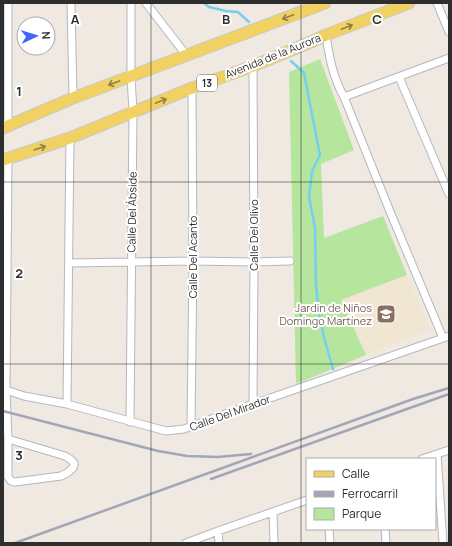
<svg xmlns="http://www.w3.org/2000/svg" width="452" height="546" font-family="Manrope,sans-serif">
  <style>
    .education { fill: #f0e6d1 }
    .green { fill: #b6e59e }
    .lines { fill: none; stroke-linecap: round; stroke-linejoin: round }
    .stream { stroke: #75cff0; stroke-width: 2.5 }
    .street-casing { stroke: #b4b7c1; stroke-width: 9 }
    .primary-casing { stroke: #c9c9c9; stroke-width: 13 }
    .street { stroke: #fff; stroke-width: 7 }
    .primary { stroke: #f2d163; stroke-width: 11 }
    .rail { stroke: #a3a6b8; stroke-width: 2.5 }
    .oneway { stroke: #908048 }
    .grid { fill: none; stroke: #2e2e2e; stroke-width: 1; stroke-opacity: 0.55 }
    .labels { text-anchor: middle; stroke-width: 4; stroke-linejoin: round; paint-order: stroke }
    .shield { fill: #fff; stroke: #6d6d6d; stroke-width: 1 }
    .shield-label { font-size: 10px; font-weight: bold; fill: #2e2e2e }
    .street-label { font-size: 11px; fill: #2e2e2e; stroke: #fff }
    .education-label { font-size: 11px; fill: #785e54; stroke: #fff; text-anchor: end }
    .grid-label { font-size: 13px; text-anchor: middle; font-weight: bold; fill: #2e2e2e; stroke: #fff; stroke-width: 4; stroke-linejoin: round; paint-order: stroke }
  </style>
  <rect width="100%" height="100%" fill="#efe9e1"/>
  <!-- education -->
  <path class="education" d="M407 275 430 329 366 355 341 300Z"/>
  <!-- green -->
  <path class="green" d="M320 59 354 150 321 164 324 238 383 216 407 275 341 300 366 355 296 384 289 72Z"/>
  <g class="lines">
    <!-- stream -->
    <path class="stream" d="M204 3 209 7 226 11 238 12 249 22
      M291 61 304 73 318 145 320 155 312 171 309 197 315 228 316 285 319 313 324 337 333 369"/>
    <defs>
      <path id="street" d="M8 3V126
        M71 3 73 98
        M146 3 187 56
        M437 3 449 32
        M326 35C329 56 333 78 344 97L391 214 443 338
        M253 66 254 262 253 404
        M399 77 449 194
        M344 97 449 58
        M8 158 6 390 8 439V477L11 481 15 482 61 476 67 473 73 468 74 465V463L70 459 65 456 8 439
        M69 263 193 261 254 262 290 261
        M6 390 24 396 67 404 166 431 184 429 253 404 449 336
        M67 404 70 138
        M130 422 133 112 131 77V3
        M191 426 193 261 192 88
        M437 454 443 543
        M422 459 449 450
        M273 513 274 543
        M329 529 330 543
        M385 529 386 543
        M218 531 219 543
        M186 543 218 531 307 500"/>
      <path id="primary" d="M3 128 73 98 325 3
        M3 160 70 138 192 88 253 66 311 42 326 35 409 3"/>
    </defs>
    <!-- street casing -->
    <use href="#street" class="street-casing"/>
    <!-- primary casing -->
    <use href="#primary" class="primary-casing"/>
    <!-- street -->
    <use href="#street" class="street"/>
    <!-- primary -->
    <use href="#primary" class="primary"/>
    <!-- rail -->
    <path class="rail" d="M3 411 158 451 187 456 218 457 251 454
      M211 479 449 394
      M15 543 413 399 449 388"/>
  </g>
  <!-- one-way arrows -->
  <defs><path id="oneway-shaft" d="M-6 0H5M1.5-3L5.5 0L1.5 3" fill="none" stroke-width="1.6" stroke-linecap="round" stroke-linejoin="round"/></defs>
  <g class="oneway">
    <use href="#oneway-shaft" transform="translate(288 17) rotate(159)"/>
    <use href="#oneway-shaft" transform="translate(347 27) rotate(-21)"/>
    <use href="#oneway-shaft" transform="translate(114 83) rotate(160)"/>
    <use href="#oneway-shaft" transform="translate(161 101) rotate(-22)"/>
    <use href="#oneway-shaft" transform="translate(40 148) rotate(-18)"/>
  </g>
  <!-- grid -->
  <path class="grid" d="M151 3V543M301 3V543M3 182H449M3 364H449"/>
  <!-- icons -->
  <defs>
    <symbol id="school-square" viewBox="-11 -11 22 22"><rect x="-9" y="-9" width="18" height="18" rx="4" fill="#8d6e63" stroke="#fff"/><path d="M0-5L7-2L0 1L-7-2ZM-4 1L0 2.5L4 1V4Q0 6-4 4Z" fill="#fff"/></symbol>
  </defs>
  <g fill-rule="evenodd">
    <use href="#school-square" x="375" y="303" width="22" height="22"/>
  </g>
  <g class="labels">
    <!-- shield labels -->
    <rect class="shield" x="197" y="75" width="20" height="16" rx="3"/>
    <g class="shield-label">
      <text x="207" y="87">13</text>
    </g>
    <!-- street labels -->
    <g class="street-label">
      <text transform="translate(273 56) rotate(-22)" y="4">Avenida de la Aurora</text>
      <text transform="translate(132 212) rotate(-89)" y="4">Calle Del Ábside</text>
      <text transform="translate(254 235) rotate(-90)" y="4">Calle Del Olivo</text>
      <text transform="translate(193 257) rotate(-90)" y="4">Calle Del Acanto</text>
      <text transform="translate(230 413) rotate(-20)" y="4">Calle Del Mirador</text>
    </g>
    <!-- education labels -->
    <g class="education-label">
      <text x="372" y="312">Jardin de Niños<tspan x="372" dy="13">Domingo Martínez</tspan></text>
    </g>
  </g>
  <g class="grid-label">
    <text x="75" y="24">A</text>
    <text x="226" y="24">B</text>
    <text x="377" y="24">C</text>
    <text x="19" y="96">1</text>
    <text x="19" y="278">2</text>
    <text x="19" y="460">3</text>
  </g>
  <!-- border -->
  <rect width="452" height="546" fill="none" stroke="#2e2e2e" stroke-width="8"/>
  <!-- legend -->
  <rect x="306" y="458" width="130" height="72" fill="#ffffff" stroke="#ababab"/>
  <rect x="314" y="471" width="20" height="6" fill="#f2d163" stroke="#ababab"/>
  <text x="342" y="478" font-size="12" fill="#2e2e2e">Calle</text>
  <rect x="314" y="491" width="20" height="6" fill="#a3a6b8" stroke="#ababab"/>
  <text x="342" y="498" font-size="12" fill="#2e2e2e">Ferrocarril</text>
  <rect x="314" y="508" width="20" height="12" fill="#b6e59e" stroke="#ababab"/>
  <text x="342" y="518" font-size="12" fill="#2e2e2e">Parque</text>
  <!-- north arrow -->
  <g transform="translate(36 36) rotate(86)"><circle r="19" fill="#ffffff" stroke="#ababab"/>
  <path d="M0-3L7 15L0 10L-7 15Z" fill="#4264fb"/>
  <text y="-6" font-size="11" font-weight="bold" text-anchor="middle" fill="#2e2e2e">N</text>
  </g>
</svg>
